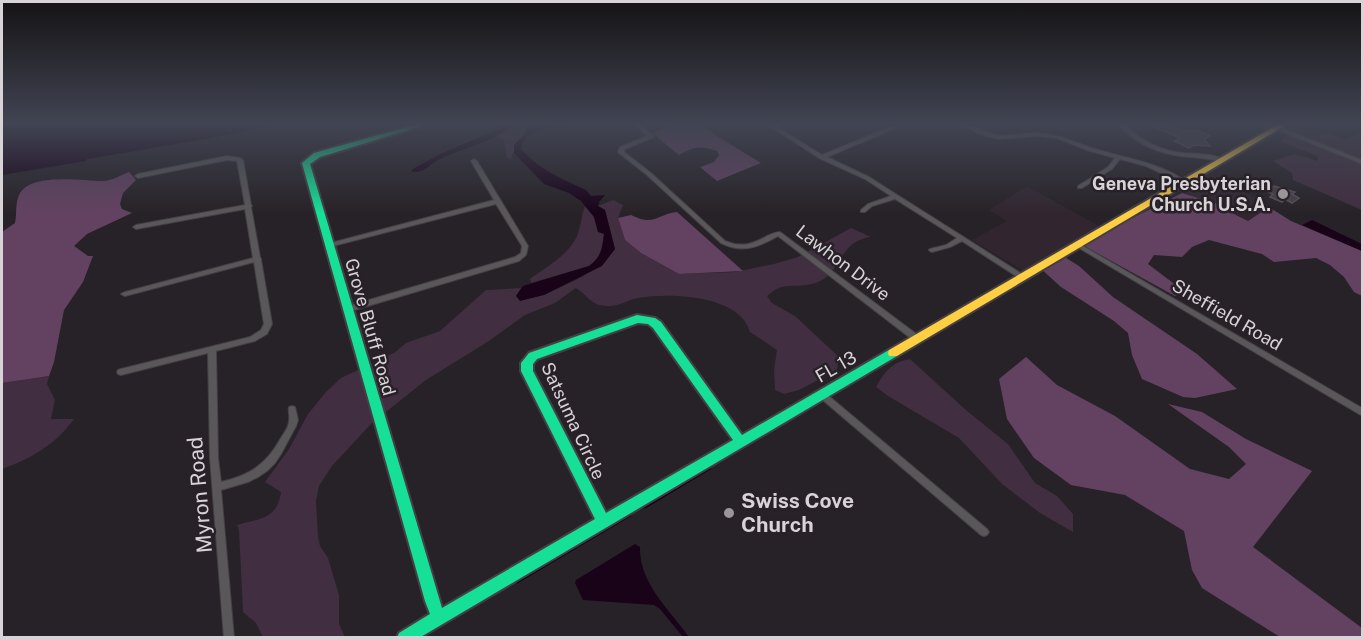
<svg xmlns="http://www.w3.org/2000/svg" width="1364" height="639" font-family="'Public Sans',sans-serif">
  <style>
    .built { fill: #312630 }
    .green { fill: #412e40 }
    .forest { fill: #634261 }
    .water { fill: #180319 }
    .lines { fill: none; stroke-linecap: round; stroke-linejoin: round }
    .stream { stroke: #180319; stroke-width: 3 }
    .building { fill: #463e46; stroke: #555155; stroke-width: 1.5 }
    .street-casing { stroke: #444044; stroke-width: 2 }
    .fast-casing { stroke: #444044; stroke-width: 4 }
    .slow-casing { stroke: #444044; stroke-width: 4 }
    .street { fill: #5a575a; fill-rule: evenodd }
    .fast { fill: #16e098; fill-rule: evenodd }
    .slow { fill: #ffcf43; fill-rule: evenodd }
    .poi-dot { fill: #999599; stroke: #282128; stroke-width: 2 }
    .labels { text-anchor: middle; stroke-width: 5; stroke-linejoin: round; paint-order: stroke }
    .poi-label { font-size: 18px; font-weight: bold; fill: #d7d3d7; stroke: #282128; text-anchor: end }
    .street-label { font-size: 18px; fill: #d7d3d7; stroke: #282128 }
    .near-street-label { font-size: 21px; fill: #d7d3d7; stroke: #282128 }
    .near-poi-label { font-size: 21px; font-weight: bold; fill: #d7d3d7; stroke: #282128; text-anchor: start }
  </style>
  <rect width="100%" height="100%" fill="#272227"/>
  <!-- built -->
  <path class="built" d="M1201 174 1257 198 1258 202 1269 207 1248 221 1234 214 1224 206 1182 193Z
    M1027 186 1101 227 1024 271 972 240 1007 221 989 210Z"/>
  <!-- green -->
  <path class="green" d="M512 125H528L524 135 517 141 511 159 507 158 504 140 495 135Z
    M1295 125H1304L1345 139 1362 133V210L1293 180 1292 173 1273 161 1295 154 1318 161 1317 156 1280 141Z
    M613 200 623 205 618 218 625 240 641 253 679 274 735 272 774 264 798 257 851 228 871 237C839 241 842 271 820 281 807 288 788 284 779 288 775 289 771 293 767 296L772 303 795 316 839 357 837 370 799 390 784 394 775 390 774 370 777 350 750 332C739 294 669 293 638 298 627 300 619 307 607 306 592 306 587 295 576 288L555 303 525 315 489 341 426 380 371 424 332 466 319 486 316 501 318 536 320 546 328 558 339 595V624L345 637H263L256 623 243 612 239 530 237 525C260 518 277 520 281 492L265 482 289 449 308 414 326 392 341 378 394 353 406 343 440 331 486 290 521 288 516 296 544 295 582 277 615 249 605 210 598 206Z
    M585 206 594 217 598 232 604 233C602 248 602 256 589 266L531 283 530 279C546 267 566 257 576 238 581 228 581 216 585 206Z
    M910 359 967 411 1008 444 1035 483 1057 496 1073 514V532L1040 513 1002 484 959 438 888 396 876 387C885 371 892 362 910 359Z
    M49 376 47 384 55 400 51 419H74C56 444 31 459 2 469V383Z"/>
  <!-- forest -->
  <path class="forest" d="M671 125H703L717 136 761 163 717 181 700 167 714 162 719 155 717 151C701 145 693 147 679 155L652 133Z
    M129 172 136 180 123 193 120 204 122 209 132 213 87 234 74 246 88 256H93L83 282 64 310 54 362 49 376 2 383V232L15 223C17 215 15 203 19 195 30 172 82 181 103 181 111 181 121 175 129 172Z
    M1182 193 1224 206 1234 214 1248 221 1269 207 1291 221 1362 251V296L1354 292 1344 277 1330 265 1316 258 1274 262 1262 254 1209 240 1192 247 1182 257 1154 255 1148 264 1185 292 1175 296 1084 246 1107 231Z
    M677 212 743 271 679 274 641 253 625 240 618 218 631 215C655 227 657 214 677 212Z
    M1063 256 1079 266 1113 297 1197 354 1237 389 1195 398 1183 397 1142 379 1132 355 1128 333 1114 321 1061 287 1040 268Z
    M1026 357 1057 385 1115 416 1190 469 1229 479 1246 464 1229 447 1168 404 1202 412 1246 439 1312 471 1253 547 1362 628V637H1280L1202 588 1192 570 1184 531 1125 495 1071 485 1034 458 1007 419 999 379Z"/>
  <!-- water -->
  <path class="water" d="M2 125H275L206 139 87 159 86 161 2 175Z
    M501 125H512C499 140 458 150 438 160 429 165 424 173 413 172L411 170 440 154 494 131 496 127Z
    M528 125H568C552 129 524 128 521 149 540 170 560 178 586 190L591 196 605 195 599 202 598 206 605 210 615 249 602 266 544 295 520 301 516 296 523 286 589 266C602 256 602 249 604 234L598 232 594 217 581 201 569 193 544 184 514 153V145L524 135Z
    M1312 220 1362 244V251L1302 225Z
    M635 544 640 547C639 583 669 609 689 637H683L660 609 654 605 583 600 575 583 576 580Z"/>
  <g class="lines">
    <!-- stream -->
    <path class="stream" d="M645 507 710 468
      M517 582 630 515"/>
  </g>
  <!-- building -->
  <path class="building" d="M1150 125H1169L1183 131 1197 130 1210 136 1204 139 1210 146 1194 145 1189 148 1174 141 1180 138Z
    M1274 186 1295 192 1292 194 1299 198 1292 203 1285 199 1282 202 1270 197 1273 194 1268 192V190Z"/>
  <g class="lines">
    <defs>
      <path id="street" d="M636 125H642L654 137 625 149 624 152 651 173 725 241C741 248 753 244 767 236 772 234 775 232 780 232L919 336 920 338 919 340H913L778 236C758 247 743 254 721 243L647 175 619 153 618 152 620 147 647 136Z
        M768 125H774L822 155 892 126H896V128L827 157 869 177 1025 276 1023 278H1019L962 241 950 247 932 252 930 251 929 250 930 249 946 245 957 238 895 199 872 206 865 212H861V210L868 204 891 196 865 179 819 158Z
        M963 125C974 124 986 134 998 135 1011 137 1026 132 1039 133 1058 134 1074 142 1092 148 1124 158 1159 162 1187 182L1184 184 1182 183 1146 166 1120 159 1112 169 1082 188H1078V186L1108 167 1115 158 1087 150 1057 138 1038 136 998 139 977 133Z
        M1119 125H1125C1140 140 1161 151 1183 153 1197 154 1213 153 1225 160L1222 162C1206 157 1190 158 1174 155 1153 151 1133 141 1119 125Z
        M1277 126 1362 160V164L1275 129V127Z
        M227 156 240 158 243 160 251 205 252 206 251 207 260 257 261 259V260L272 324 267 334 255 341 216 351 218 458 221 482C250 475 266 465 281 438 284 433 289 427 289 421 290 416 288 411 289 407L292 406 295 407 298 420 296 426 281 454 275 463 267 471 258 477 248 482 221 490 234 638H224L210 458 208 353 121 375 118 374 117 372 118 370 121 369 250 337 261 330 264 324 254 262 125 296 121 294 125 292 253 258 245 209 136 229 133 227 136 225 245 205 237 161 227 160 138 178 135 176 138 174Z
        M474 159 477 161 528 246 526 255 519 261 351 311H345L344 309 345 307 515 257 521 253 522 246 496 204 329 247 326 245 327 244 494 200 471 161Z
        M1076 242 1362 408V415L1359 414 1074 245 1073 244 1074 243Z
        M821 391 824 392 987 529 989 532 987 535 984 536 981 535 818 396 817 394 818 392Z"/>
      <path id="fast" d="M414 125H425L320 157 310 164 442 608 595 519 521 371V363L529 353 637 315 655 318 661 322 742 435 889 350H897L898 353 897 356 419 638H397L399 633 430 614 425 601 302 163 314 153ZM638 323 648 324 653 328 733 440 606 513 533 371V364L537 359Z"/>
      <path id="slow" d="M1277 125H1286L897 356H889L888 353 889 350Z"/>
    </defs>
    <!-- street casing -->
    <use href="#street" class="street-casing"/>
    <!-- fast casing -->
    <use href="#fast" class="fast-casing"/>
    <!-- slow casing -->
    <use href="#slow" class="slow-casing"/>
    <!-- street -->
    <use href="#street" class="street"/>
    <!-- fast -->
    <use href="#fast" class="fast"/>
    <!-- slow -->
    <use href="#slow" class="slow"/>
  </g>
  <!-- sky -->
  <linearGradient id="sky" x2="0" y2="1"><stop stop-color="#151315"/><stop offset="0.58" stop-color="#414452"/><stop offset="1" stop-color="#414452" stop-opacity="0"/></linearGradient>
  <rect width="1364" height="214" fill="url(#sky)"/>
  <!-- markers -->
  <g class="poi-dot">
    <circle cx="1283" cy="194" r="6"/>
    <circle cx="729" cy="513" r="6"/>
  </g>
  <g class="labels">
    <!-- poi labels -->
    <g class="poi-label">
      <text x="1271" y="190">Geneva Presbyterian<tspan x="1271" dy="21">Church U.S.A.</tspan></text>
    </g>
    <!-- street labels -->
    <g class="street-label">
      <text transform="translate(843 263) rotate(37)" y="6">Lawhon Drive</text>
      <text transform="translate(1227 315) rotate(30)" y="6">Sheffield Road</text>
      <text transform="translate(370 327) rotate(74)" y="6">Grove Bluff Road</text>
      <text transform="translate(836 367) rotate(-30)" y="6">FL 13</text>
      <text transform="translate(573 421) rotate(65)" y="6">Satsuma Circle</text>
    </g>
    <!-- near-street labels -->
    <g class="near-street-label">
      <text transform="translate(200 495) rotate(-95)" y="7">Myron Road</text>
    </g>
    <!-- near-poi labels -->
    <g class="near-poi-label">
      <text x="741" y="508">Swiss Cove<tspan x="741" dy="24">Church</tspan></text>
    </g>
  </g>
  <!-- border -->
  <rect width="1364" height="639" fill="none" stroke="#d7d3d7" stroke-width="6"/>
</svg>
